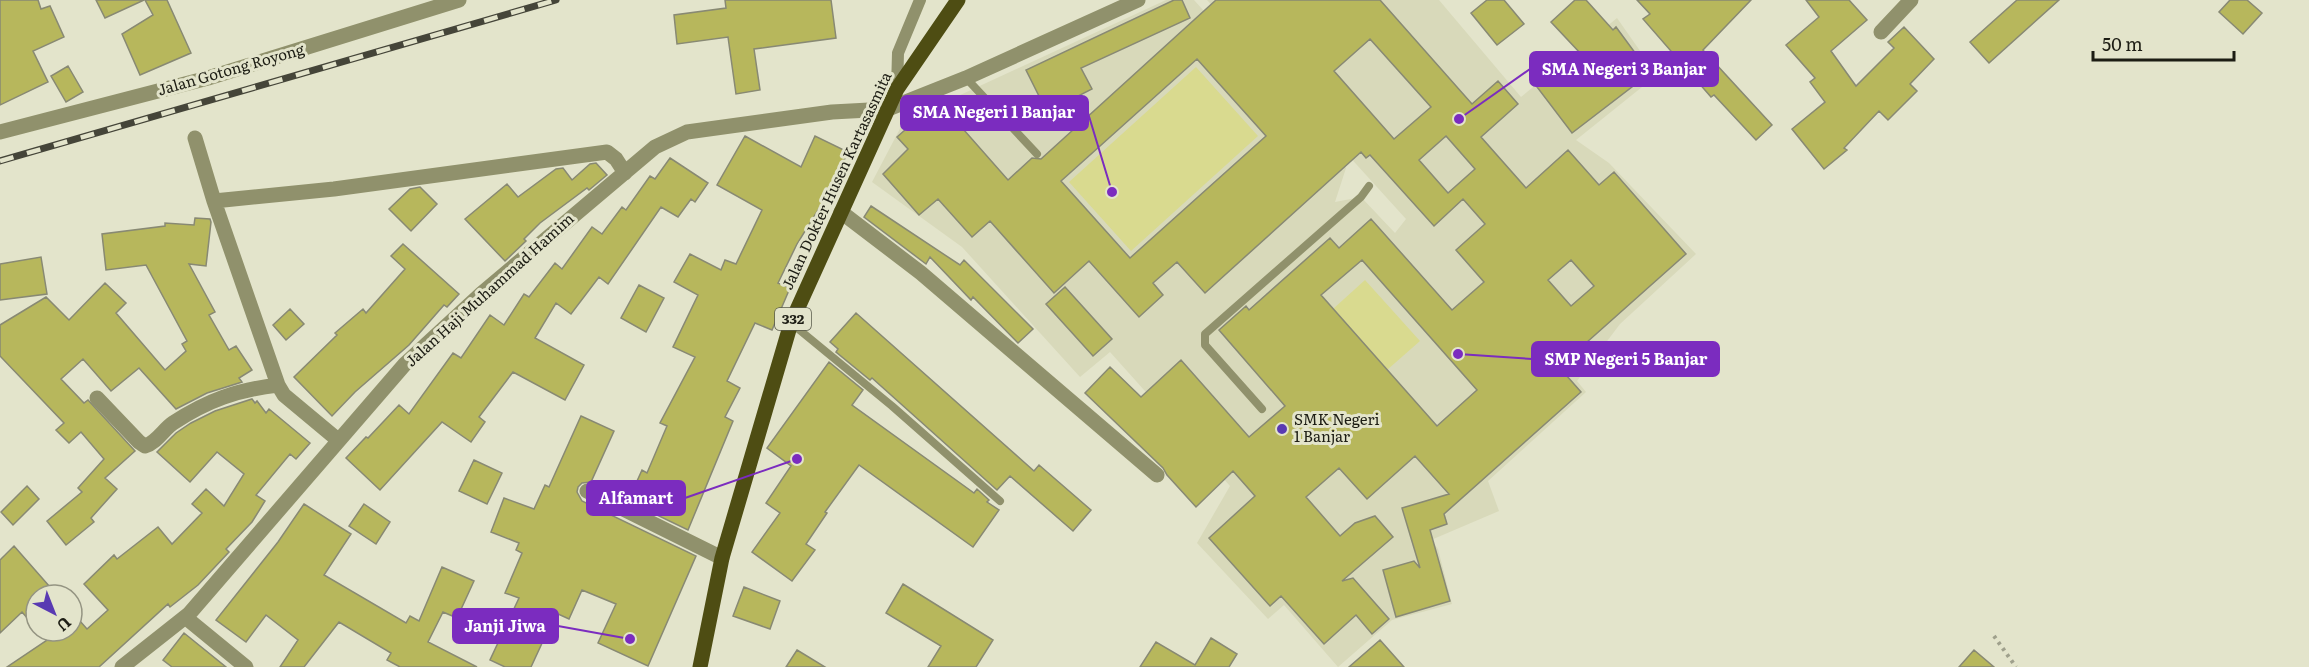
<svg xmlns="http://www.w3.org/2000/svg" width="2309" height="667" font-family="Literata,serif">
  <style>
    .built { fill: #d8d9ba }
    .green { fill: #d9da8f }
    .building { fill: #b7b75c; stroke: #888973; stroke-width: 1.5; fill-rule: evenodd }
    .lines { fill: none; stroke-linecap: round; stroke-linejoin: round }
    .path { stroke: #9fa08c; stroke-width: 4; stroke-dasharray: 3 4.5; stroke-linecap: butt }
    .service { stroke: #90916c; stroke-width: 8 }
    .pedestrian { stroke: #90916c; stroke-width: 12 }
    .minor { stroke: #90916c; stroke-width: 15 }
    .primary { stroke: #4e4d13; stroke-width: 15 }
    .rail-casing { stroke: #454539; stroke-width: 7 }
    .rail { stroke: #e3e4cb; stroke-width: 4.5; stroke-dasharray: 14; stroke-linecap: butt }
    .poi-dot { fill: #593ab2; stroke: #e3e4cb; stroke-width: 2 }
    .labels { text-anchor: middle; stroke-width: 6; stroke-linejoin: round; paint-order: stroke }
    .shield { fill: #e3e4cb; stroke: #58594b; stroke-width: 1.5 }
    .shield-label { font-size: 14px; font-weight: bold; fill: #1d1d14 }
    .street-label { font-size: 15px; fill: #1d1d14; stroke: #e3e4cb }
    .poi-label { font-size: 15px; fill: #1d1d14; stroke: #e3e4cb; text-anchor: start }
    .leader { fill: none; stroke: #7b2cbf; stroke-width: 2 }
    .callout-dot { fill: #7b2cbf; stroke: #e3e4cb; stroke-width: 2 }
    .callout { fill: #7b2cbf; stroke: #7b2cbf; stroke-width: 2 }
    .callout-label { font-size: 16px; text-anchor: middle; font-weight: bold; fill: #fff }
  </style>
  <rect width="100%" height="100%" fill="#e3e4cb"/>
  <!-- built -->
  <path class="built" d="M1166 0H1194L1346 168 1335 202 1361 197 1395 233 1406 219 1207 0H1439L1521 97 1617 18 1657 75 1576 140 1609 163 1696 254 1620 324 1577 381 1586 392 1488 481 1499 511 1431 540 1438 549 1452 604 1392 620 1338 667 1284 605 1268 619 1197 543 1230 486 1110 352 1080 377 962 247 872 182 904 121Z"/>
  <!-- green -->
  <path class="green" d="M1196 67 1258 136 1131 251 1069 182Z
    M1365 280 1420 341 1387 370 1333 309Z"/>
  <!-- building -->
  <path class="building" d="M0 0H38L41 9 50 6 64 37 33 51 48 82 0 105Z
    M96 0H144L105 18Z
    M145 0H167L191 53 140 75 122 34 153 15Z
    M725 0H831L836 38 754 49 760 90 736 94 728 37 677 44 674 15 726 8Z
    M1174 0H1182L1190 18 1081 68 1092 89 1047 112 1026 70Z
    M1216 0H1380L1472 104 1498 81 1518 104 1481 137 1526 188 1568 150 1599 185 1614 172 1686 254 1559 367 1581 392 1444 514 1447 524 1430 530 1450 601 1396 617 1383 570 1414 561 1420 568 1402 508 1449 494 1415 456 1367 499 1339 468 1306 497 1340 536 1355 523 1375 516 1393 537 1342 581 1353 578 1389 619 1372 634 1356 615 1324 644 1281 596 1270 606 1209 538 1255 496 1233 471 1196 507 1167 475 1163 468 1085 393 1110 367 1141 397 1181 360 1249 437 1285 406 1219 330 1246 306 1249 310 1330 238 1339 248 1371 219 1452 310 1484 282 1456 250 1485 224 1463 199 1434 226 1370 155 1366 158 1361 152 1205 293 1177 262 1153 283 1163 295 1139 317 1089 261 1054 293 990 221 972 237 938 199 919 215 883 174 908 149 897 137 922 115 932 127 949 113 1008 180 1032 158 1041 159ZM1370 39 1431 107 1394 139 1334 71ZM1197 59 1266 136 1130 258 1061 181ZM1446 136 1475 169 1448 193 1419 160ZM1362 260 1477 390 1437 426 1321 295ZM1571 260 1594 286 1571 306 1548 280Z
    M1487 0H1504L1524 24 1497 45 1471 13Z
    M1575 0H1586L1613 30 1616 27 1650 73 1572 133 1537 87 1581 54 1551 22Z
    M1637 0H1751L1703 50 1772 125 1756 140 1714 95 1711 97 1643 19 1650 14Z
    M1806 0H1849L1867 20 1831 51 1856 86 1894 48 1888 42 1904 27 1934 59 1910 84 1917 91 1888 120 1879 111 1844 148 1847 150 1824 169 1792 129 1825 102 1810 82 1815 78 1786 45 1819 17Z
    M2017 0H2059L1989 63 1970 42Z
    M2230 0H2247L2262 13 2243 34 2219 12Z
    M68 66 83 92 66 102 51 76Z
    M745 136 801 167 815 136 848 152 828 194 797 244 778 283 790 288 772 330 755 323 727 381 740 388 725 417 733 421 688 530 628 501 642 470 647 473 667 426 660 423 695 357 673 347 698 295 674 282 690 254 721 270 725 260 736 264 762 210 717 185Z
    M670 158 708 183 695 202 691 199 678 217 661 207 608 284 599 277 571 314 556 303 535 338 584 365 565 400 513 372 479 417 485 422 471 442 442 422 380 490 346 458 366 437 368 438 399 405 409 414 453 353 461 358 490 315 504 325 524 294 529 297 555 263 562 269 592 227 602 234 622 207 626 210 650 176 655 179Z
    M596 163 607 175 589 190 587 188 540 223 524 239 526 241 505 261 465 219 507 184 518 197 556 169 563 168 572 180 590 164Z
    M420 187 437 204 411 231 389 209 410 189Z
    M871 206 960 265 964 260 1033 329 1018 343 973 297 971 300 930 257 926 264 864 217Z
    M195 218 210 219 211 222 206 266 189 264 215 312 209 315 229 350 236 346 252 370 239 378 242 382 207 393 176 409 139 368 111 391 83 359 61 379 84 403 88 400 135 451 105 478 117 489 91 518 94 522 66 545 47 521 82 492 78 488 104 459 81 432 69 443 56 430 64 423 0 356V325L46 297 69 320 105 283 126 303 116 313 165 370 186 351 182 344 187 341 146 265 106 270 102 234 165 226V223L194 225Z
    M403 244 459 294 447 307 444 305 409 345 355 392 332 416 294 377 337 335 335 333 363 309 366 313 405 269 391 256Z
    M41 257 47 294 0 300V264Z
    M639 285 664 298 646 332 621 318Z
    M1065 287 1112 339 1093 356 1046 304Z
    M290 309 304 324 286 340 273 325Z
    M856 313 1034 471 1039 465 1091 510 1073 531 1010 476 997 490 872 378 870 380 836 352 838 349 830 342Z
    M829 362 863 390 852 405 974 493 977 489 989 500 987 502 999 510 973 547 859 465 825 512 827 513 806 544 815 550 792 581 752 552 780 513 766 503 791 466 767 448Z
    M252 399 255 403 257 401 266 413 269 409 310 443 296 459 290 454 256 495 265 501 252 522 226 549 229 552 198 585 170 607 168 604 99 667H7L47 640 39 631H72V612L87 629 108 610 84 584 114 555 117 559 158 527 172 544 202 513 192 504 206 489 224 506 244 474 217 452 190 482 157 452 176 433 191 423 215 411Z
    M581 416 614 431 591 482 582 483 578 487 577 492 582 501 696 556 648 666 598 643 616 604 582 590 569 619 556 613 531 667H505L490 660 519 598 505 593 522 553 516 550 519 543 491 532 504 498 534 509 545 485 549 487Z
    M474 460 502 473 487 504 459 491Z
    M27 486 39 499 13 525 1 512Z
    M304 504 351 534 324 575 406 623 410 616 419 621 442 567 474 581 457 618 443 612 428 642 477 667H400L387 660 391 653 339 622 304 667H280L298 640 266 615 246 642 216 620 278 542Z
    M364 504 390 522 376 544 349 526Z
    M14 546 57 595H36V628L22 612 0 633V560Z
    M903 584 993 640 976 667H928L941 646 886 613Z
    M744 587 780 601 770 629 733 616Z
    M184 633 226 667H172L163 660Z
    M1211 638 1237 654 1229 667H1140L1156 642 1195 665Z
    M1380 640 1404 667H1349Z
    M797 650 825 667H786Z
    M1974 650 1994 667H1959Z"/>
  <g class="lines">
    <!-- path -->
    <path class="path" d="M1994 636 2016 667"/>
    <!-- service -->
    <path class="service" d="M966 78 1037 154
      M791 323 892 406 1000 501
      M1262 409 1205 345V334L1361 197 1369 186"/>
    <!-- pedestrian -->
    <path class="pedestrian" d="M897 89 898 53 920 0"/>
    <!-- minor -->
    <path class="minor" d="M1881 32 1911 0
      M0 132 208 78 459 0
      M195 138 214 201 278 385 284 395 338 440
      M214 201 334 189 607 152 616 159 625 173
      M841 212 921 273 1157 475
      M97 398 139 442 145 446C156 443 164 429 173 423 208 400 237 390 278 385
      M587 491 722 558
      M185 617 246 667
      M122 667 189 614 405 364 481 294 655 147 687 132 832 112 888 109 966 78 1138 0"/>
    <!-- primary -->
    <path class="primary" d="M700 667 722 558 791 323 897 89 958 0"/>
    <defs>
      <path id="rail" d="M0 161 556 0"/>
    </defs>
    <!-- rail casing -->
    <use href="#rail" class="rail-casing"/>
    <!-- rail -->
    <use href="#rail" class="rail"/>
  </g>
  <!-- markers -->
  <circle class="poi-dot" cx="1282" cy="429" r="6"/>
  <g class="labels">
    <!-- shield labels -->
    <rect class="shield" x="775" y="308" width="36" height="22" rx="4.5"/>
    <g class="shield-label">
      <text x="793" y="324">332</text>
    </g>
    <!-- street labels -->
    <g class="street-label">
      <text transform="translate(231 70) rotate(-16)" y="5">Jalan Gotong Royong</text>
      <text transform="translate(837 181) rotate(-65)" y="5">Jalan Dokter Husen Kartasasmita</text>
      <text transform="translate(490 290) rotate(-42)" y="5">Jalan Haji Muhammad Hamim</text>
    </g>
    <!-- poi labels -->
    <g class="poi-label">
      <text x="1294" y="425">SMK Negeri<tspan x="1294" dy="17">1 Banjar</tspan></text>
    </g>
  </g>
  <!-- callouts -->
  <path class="leader" d="M1459 119L1530 69M1112 192L1088 113M1458 354L1532 359M797 459L685 498M630 639L558 626"/>
  <g class="callout-dot">
    <circle cx="1459" cy="119" r="6"/>
    <circle cx="1112" cy="192" r="6"/>
    <circle cx="1458" cy="354" r="6"/>
    <circle cx="797" cy="459" r="6"/>
    <circle cx="630" cy="639" r="6"/>
  </g>
  <g class="callout">
    <rect x="1530" y="52" width="188" height="34" rx="6"/>
    <rect x="901" y="96" width="187" height="34" rx="6"/>
    <rect x="1532" y="342" width="187" height="34" rx="6"/>
    <rect x="587" y="481" width="98" height="34" rx="6"/>
    <rect x="453" y="609" width="105" height="34" rx="6"/>
  </g>
  <g class="callout-label">
    <text x="1624" y="75">SMA Negeri 3 Banjar</text>
    <text x="994" y="118">SMA Negeri 1 Banjar</text>
    <text x="1626" y="365">SMP Negeri 5 Banjar</text>
    <text x="636" y="504">Alfamart</text>
    <text x="505" y="632">Janji Jiwa</text>
  </g>
  <!-- north arrow -->
  <g transform="translate(54 613) rotate(138)"><circle r="28" fill="#e3e4cb" stroke="#949482" stroke-width="1.5"/>
  <path d="M0-4.5L10 22L0 15L-10 22Z" fill="#593ab2"/>
  <text y="-9" font-size="16" font-weight="bold" text-anchor="middle" fill="#1d1d14">U</text>
  </g>
  <!-- scale -->
  <path d="M2093 51v9h141v-9" fill="none" stroke="#1d1d14" stroke-width="3"/>
  <text x="2102" y="51" font-size="18" fill="#1d1d14" stroke="#e3e4cb" stroke-width="4.5" paint-order="stroke">50 m</text>
</svg>
